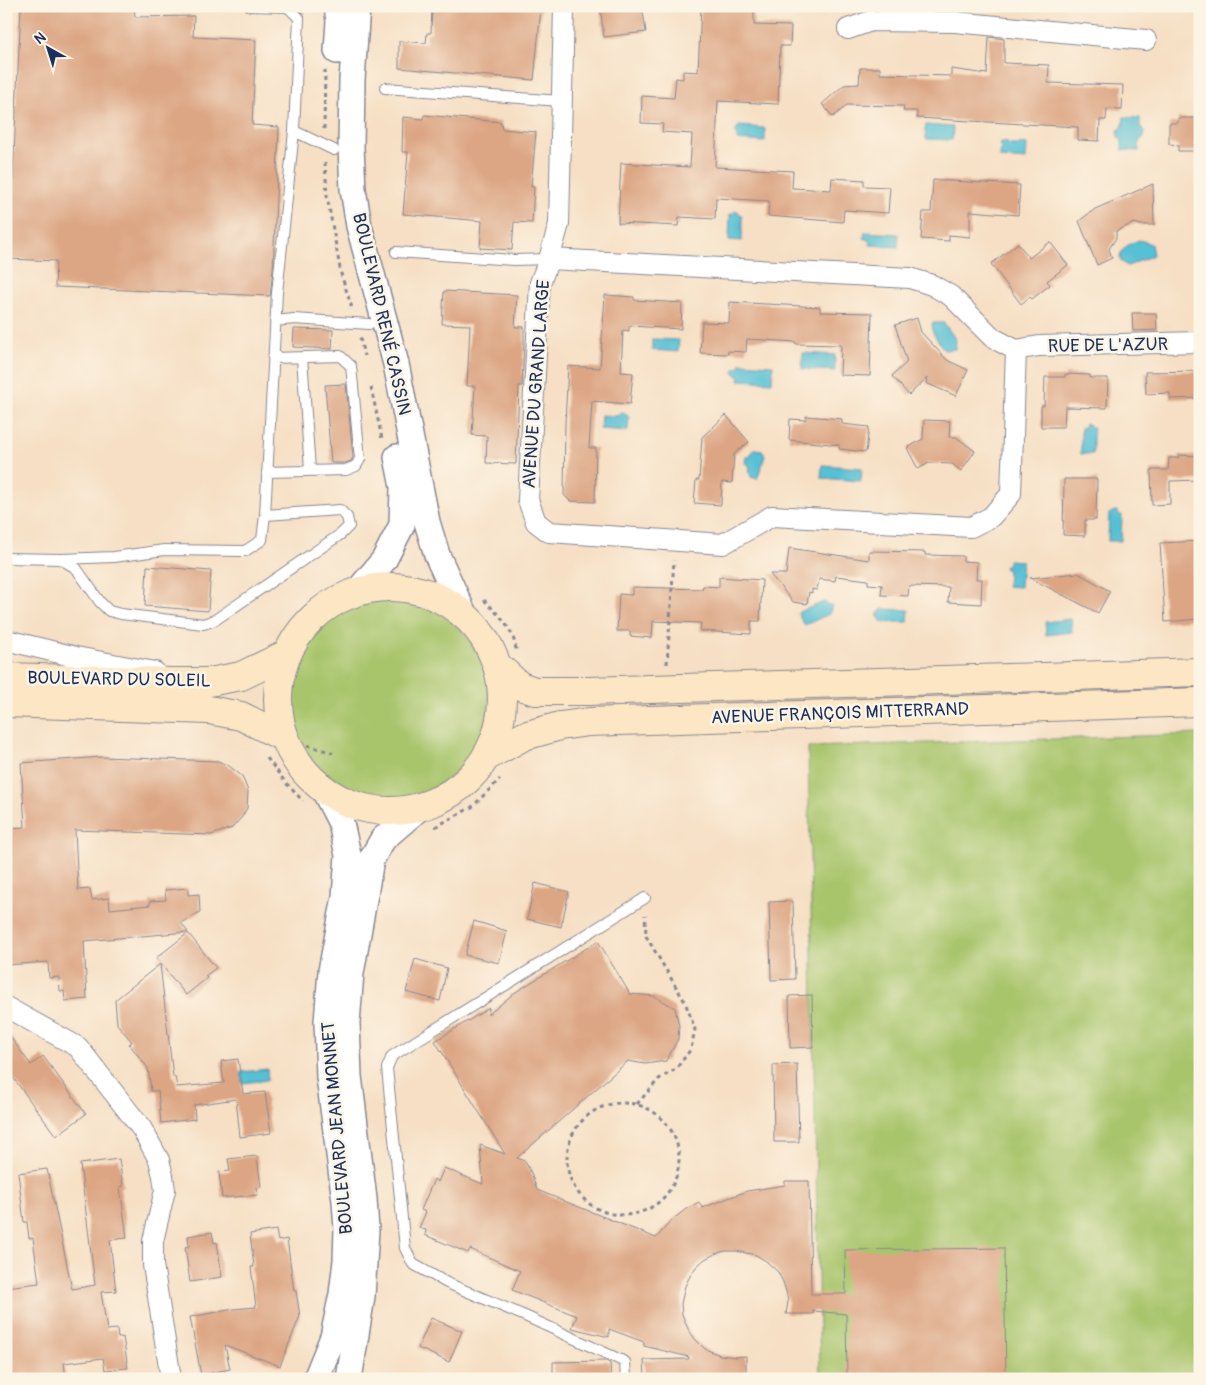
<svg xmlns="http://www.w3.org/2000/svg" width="1206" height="1385" font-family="Pangolin,sans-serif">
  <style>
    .green { fill: #a8c56c; stroke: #627a65 }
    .water { fill: #57c0d4; stroke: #397899 }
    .building { fill: #dca583 }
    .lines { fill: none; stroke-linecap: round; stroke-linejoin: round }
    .service-casing { stroke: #888791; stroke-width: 12 }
    .minor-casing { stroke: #888791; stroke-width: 22 }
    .tertiary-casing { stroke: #888791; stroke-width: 28 }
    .secondary-casing { stroke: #888791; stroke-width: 30 }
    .path { stroke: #888791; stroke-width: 3; stroke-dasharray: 4 4; stroke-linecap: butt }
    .service { stroke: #fff; stroke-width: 10 }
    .minor { stroke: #fff; stroke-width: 20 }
    .tertiary { stroke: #fff; stroke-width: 25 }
    .secondary { stroke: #fce6c4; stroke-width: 28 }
    .labels { text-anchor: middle; stroke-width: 5; stroke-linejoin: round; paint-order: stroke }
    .street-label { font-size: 18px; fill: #1b2f5e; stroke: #fcf5e5 }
  </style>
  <rect width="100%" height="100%" fill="#fcf5e5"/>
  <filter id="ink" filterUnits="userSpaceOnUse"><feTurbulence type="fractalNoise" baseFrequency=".02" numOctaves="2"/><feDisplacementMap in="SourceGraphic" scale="10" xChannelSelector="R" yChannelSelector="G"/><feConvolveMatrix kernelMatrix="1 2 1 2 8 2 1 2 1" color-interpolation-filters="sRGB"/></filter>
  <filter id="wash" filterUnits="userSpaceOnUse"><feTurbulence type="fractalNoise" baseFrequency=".0096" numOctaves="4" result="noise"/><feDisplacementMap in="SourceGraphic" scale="20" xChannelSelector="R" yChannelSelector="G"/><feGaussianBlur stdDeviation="1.12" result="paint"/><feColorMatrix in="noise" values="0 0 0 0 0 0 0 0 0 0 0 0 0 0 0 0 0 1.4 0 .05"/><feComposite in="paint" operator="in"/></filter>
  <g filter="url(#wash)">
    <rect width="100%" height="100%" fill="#f6dfc4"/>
    <!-- green -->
    <path class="green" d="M291 699a99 99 0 1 1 198 0a99 99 0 1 1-198 0Z
      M1200 734V1379H820L808 747Z"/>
    <!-- water -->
    <path class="water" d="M1124 117 1140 118V126L1144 130V138L1141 139 1139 142V151L1122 150V142L1121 139 1118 138V130L1121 129 1123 125Z
      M926 125 953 127 952 140 926 139 925 128Z
      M739 126 764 128 765 129V141L763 142 738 140C735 135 735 131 739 126Z
      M1001 142H1007V144C1014 146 1019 144 1027 145L1026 160 1000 158Z
      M735 211H738L740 215H742V241L729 240 730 214H733Z
      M865 232 898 234V247L870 245V241L864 238Z
      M1140 240 1151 244 1153 255 1128 266 1124 264 1120 259C1120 248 1131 242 1140 240Z
      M932 323H944L956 340 955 349 944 350 933 333Z
      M652 339 679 340 678 352 652 350Z
      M803 353 835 355V371L802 369Z
      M741 363 773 365 772 382 739 380 740 377 736 375 734 371 736 368 740 367Z
      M622 412 627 415V417H629L628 431 600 429 601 415 617 416 618 414Z
      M1085 424H1088L1091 428H1093V454H1081V428H1083Z
      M755 449 762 450 765 456 757 479 751 477 750 473H749L750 466 745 463 746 457H751V452Z
      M822 465 862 468 861 481 821 478Z
      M1114 511H1118L1119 515H1122L1121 541H1108L1109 514Z
      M1008 560 1022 561 1020 587 1007 586 1008 570 1005 569 1004 567 1005 565 1008 564Z
      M824 602 832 606 829 614 805 625 803 623 798 614 799 612Z
      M882 609 909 610 908 622H882C880 618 877 618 878 613L882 610Z
      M1071 619 1072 632 1046 635 1045 622Z
      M267 1069 268 1080 242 1083 241 1072Z"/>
    <g id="blocks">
      <!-- building -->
      <path class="building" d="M21 6H134L135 17 194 16 193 37 256 40 252 125 279 127 273 270 270 296 55 287 56 261 9 259Z
        M432 6H501L541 8 534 80 399 68V41L426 43 427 33H431Z
        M600 6H642L646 32 604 37Z
        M701 6H754V25L791 26 790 46H780L778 104 718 101 715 167 793 171 792 188 831 190 832 178 864 180V186L890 187 888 213 844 210 843 222 768 216 769 201 716 198 715 219 679 217 678 226 618 223 621 163 690 167 692 134 662 132 663 124 641 123 642 96 674 98 676 78 683 79V71L698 72Z
        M989 37 1004 39V63L1049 65 1048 83 1123 85 1122 110 1107 109 1106 120H1100L1099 141 1078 140V127L917 118V111H903L904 106 847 105 833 117 822 104 844 85 859 84 860 68H880V74L951 76V69L987 74Z
        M424 115 501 122 502 129 536 132 531 187H534L532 223 514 222 512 250 480 248 482 221 403 214 408 152H402L403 117 423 119Z
        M1178 118H1200V151H1178V145L1169 144V123H1178Z
        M933 180 1020 185 1018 215 970 211V237L949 235V241L921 239 923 212H931Z
        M1153 184 1154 225H1141L1134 223 1116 231V238L1109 249 1112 258 1097 265 1079 221 1095 209Z
        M1050 242 1068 265 1047 281 1050 285 1032 299 1030 297 1021 304 991 264 1018 243 1029 258Z
        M444 291 517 295 515 327H524V342L522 386H519L516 464 486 463 487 436 472 435 475 386H467L470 325 442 324Z
        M605 295 634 297V300L682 303 681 329 629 326V331L623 330 621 372 633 373 630 404 592 401 589 448H596L595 502 570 501 564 495 565 423 568 366 600 368Z
        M730 302 820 307V312L872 313 870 376 840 375 841 345 796 344V342L747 339 746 352 728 351V354L700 353 702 322 729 323Z
        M1132 313H1156L1157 330 1133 331Z
        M917 318 921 332 947 360 968 370 956 396 926 383 927 378 909 395 892 376 907 362 895 325Z
        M294 329 333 330 332 349 293 347Z
        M1200 371V398L1170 399V393L1146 394 1145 372Z
        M1065 374 1090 375V378H1108L1107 408 1065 407 1064 427H1041V406H1044L1045 377H1065Z
        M346 384 353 457 351 461 345 463H331L325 385Z
        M726 415 749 442 734 454 732 483 722 482 721 505 694 503 696 480H699L702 437Z
        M806 416 842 419V424L869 427 866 452 839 449V445L789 440 790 419 806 420Z
        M924 420 950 421 949 437H956L975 451 961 471 952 464 929 463 918 469 907 448 923 439Z
        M1179 455 1200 456V480L1170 481V504L1152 505 1151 470H1168L1169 458H1179Z
        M1064 479H1097L1096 520H1085V536L1063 535Z
        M1200 541V619L1165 622 1160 543Z
        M789 548 869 560V551L925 552V555L963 556V561L977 562 976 579H982L981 604 948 602 949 587 909 586 908 596 881 595 882 585 868 584V580L836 576 835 581 819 579 817 590 812 589V593L809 592 807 604 793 602 770 574H786Z
        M147 566 211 571 208 611 145 606Z
        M1078 573 1110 591 1098 613 1030 578Z
        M719 577 762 580 760 621H751V634L700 631 701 623 653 621 652 638 630 636V631H617L619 594 632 595V587L702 589 703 586 719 587Z
        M102 757 218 761 229 766 242 776 248 791 247 808 242 817 232 828 211 835 75 830 78 890 90 889 92 900 109 898 110 909 150 905V901L166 900 165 890 188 888V895L199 894 200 912 181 923 188 932 84 941 87 999 65 1001 64 991H60L59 977 49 978 48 962 6 965V828L25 827 21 763Z
        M535 883 569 892 561 927 527 919Z
        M793 901 795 979 771 980 769 902Z
        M474 921 507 931 499 963 465 955Z
        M188 933 216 968 205 976 207 978 186 995 156 958Z
        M598 941 630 994 654 996 675 1008 679 1026 678 1039 666 1061 645 1064 628 1061 517 1158 525 1161 532 1175 537 1190 656 1238 672 1220 686 1209 699 1202 702 1208 747 1191 785 1185V1181H809L811 1294H846L845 1250 1004 1248 1006 1379H847L846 1314 813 1311V1314H786L788 1302 786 1291 783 1282 778 1272 766 1261 756 1255 736 1251H725L715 1254 705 1259 696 1267 690 1276 685 1286 681 1304 682 1314 688 1329 695 1339 705 1349 720 1355 736 1357 746 1356V1379H645L644 1360 689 1359V1357L644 1346V1342L609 1329V1337L572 1328 577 1316 512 1290 520 1271 470 1249 468 1253 425 1235 426 1230 419 1228 426 1212 421 1210 434 1179 438 1182 444 1168 483 1184 480 1145 505 1154 435 1041 489 1008 488 1015 514 993Z
        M415 959 447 968 440 1001 406 992Z
        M160 964 173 1077H175L177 1087 224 1083 221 1061 238 1059 243 1094 265 1092 271 1133 240 1137 236 1099 194 1105 195 1119 161 1123 158 1091H151L148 1068 129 1044 132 1042 117 1024 115 1000Z
        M812 995 813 1047 790 1048 789 996Z
        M6 1031 31 1065 43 1056 86 1114 56 1136 6 1068Z
        M797 1064 799 1142H774L773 1065Z
        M257 1156 261 1187 257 1188 258 1195 222 1198 219 1172 230 1171 228 1159Z
        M119 1159 123 1186 120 1187 127 1238 110 1240 116 1291 101 1292 107 1330 117 1329 118 1338 123 1337 128 1368 105 1370 103 1358 64 1363 66 1379H6V1287L39 1283 33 1238H29L27 1222H24L18 1173 47 1169 72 1289 95 1285 80 1164Z
        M276 1230 278 1241 287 1239 294 1291H296L300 1316 280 1366 225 1345 230 1369 201 1375 190 1317 234 1309 256 1307 251 1267H254L250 1234Z
        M212 1232 214 1243 217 1242 222 1277 190 1282 185 1247 189 1246 188 1236Z
        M431 1318 462 1331 449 1362 418 1348Z
        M606 1361 610 1363 611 1379H553V1362Z"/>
    </g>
  </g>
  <g filter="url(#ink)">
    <use href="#blocks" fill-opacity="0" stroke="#888791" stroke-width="1"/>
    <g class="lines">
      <defs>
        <path id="service" d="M250 6 288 7 299 18 294 131
          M385 88 561 101
          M396 252 514 260 549 259
          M275 321 294 319 369 324
          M302 357 310 470
          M267 472 346 470 356 466 360 459 351 366 340 356 273 358
          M6 558 61 559 114 557 164 550 245 551 262 540 265 515 277 293 294 131 334 150
          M62 560 76 568 100 602 109 611 121 614 203 624 215 620 341 534 349 526 347 517 340 510 265 515
          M626 1379 625 1362 525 1316 447 1283 413 1264 405 1248 387 1068 392 1056 645 898"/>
        <path id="minor" d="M848 29 871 21 955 22 1146 40
          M549 259 910 278 932 285 951 296 993 338 1016 350 1011 494 991 517 971 527 772 516 723 544 549 532 536 522 528 500 540 283 549 259 559 224 564 6
          M1016 350 1039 346 1200 342
          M6 640 76 657 155 672
          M6 1007 78 1047 142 1129 159 1160 163 1176 165 1190 153 1241V1265L171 1379"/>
        <path id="tertiary" d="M337 6 339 21 337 51
          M357 6 352 80 351 147 353 189 359 226 396 364 427 522 437 555 463 612
          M357 592 384 560 402 525 403 487 397 457
          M316 1379 333 1337 342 1294 346 1261 347 1229 345 1201 329 1077 327 1022 331 971 345 897 348 855 341 823 324 790
          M349 1379 362 1296 366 1230 364 1199 349 1076 347 1023 351 973 371 860 383 839 419 808"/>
        <path id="secondary" d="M278 699a112 112 0 1 1 224 0a112 112 0 1 1-224 0Z
          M498 666 520 686 535 691H588L1200 672
          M6 677 172 682H209L241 676 287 654
          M6 703 209 710 241 716 285 738
          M488 756 524 736 560 726 589 722 1200 702"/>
      </defs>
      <!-- service casing -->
      <use href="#service" class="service-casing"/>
      <!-- minor casing -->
      <use href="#minor" class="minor-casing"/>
      <!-- tertiary casing -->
      <use href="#tertiary" class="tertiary-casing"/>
      <!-- secondary casing -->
      <use href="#secondary" class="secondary-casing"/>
      <!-- path -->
      <path class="path" d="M324 129 325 70
        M325 162 327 196 341 274 352 308
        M360 338 364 356
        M371 387 382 439
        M484 600C498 614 514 629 516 650
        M667 664 674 560
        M307 745 333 753
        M267 758 286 783 303 801
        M435 827 472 807 500 779
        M567 1159a56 56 0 1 1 112 0a56 56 0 1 1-112 0Z
        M637 1104 659 1079 676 1069 691 1049 695 1029 685 1002 646 936 645 915"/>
      <!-- service -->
      <use href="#service" class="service"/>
      <!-- minor -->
      <use href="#minor" class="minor"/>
      <!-- tertiary -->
      <use href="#tertiary" class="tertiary"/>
      <!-- secondary -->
      <use href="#secondary" class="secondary"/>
    </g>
  </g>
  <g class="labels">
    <!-- street labels -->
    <g class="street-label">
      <text transform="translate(382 314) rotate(77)" y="6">BOULEVARD RENÉ CASSIN</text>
      <text transform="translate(1108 345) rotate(-1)" y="6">RUE DE L'AZUR</text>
      <text transform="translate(536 384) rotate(-86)" y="6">AVENUE DU GRAND LARGE</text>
      <text transform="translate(119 679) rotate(1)" y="6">BOULEVARD DU SOLEIL</text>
      <text transform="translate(840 713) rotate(-2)" y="6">AVENUE FRANÇOIS MITTERRAND</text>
      <text transform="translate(337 1128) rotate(-95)" y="6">BOULEVARD JEAN MONNET</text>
    </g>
  </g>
  <!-- margin -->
  <rect width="1206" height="1385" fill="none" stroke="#fcf5e5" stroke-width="25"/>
  <!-- north arrow -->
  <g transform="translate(48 48) rotate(321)" stroke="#fcf5e5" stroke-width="4" paint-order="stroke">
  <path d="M0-4L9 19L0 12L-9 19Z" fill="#1b2f5e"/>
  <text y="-8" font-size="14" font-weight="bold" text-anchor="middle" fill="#1b2f5e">N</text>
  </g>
</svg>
